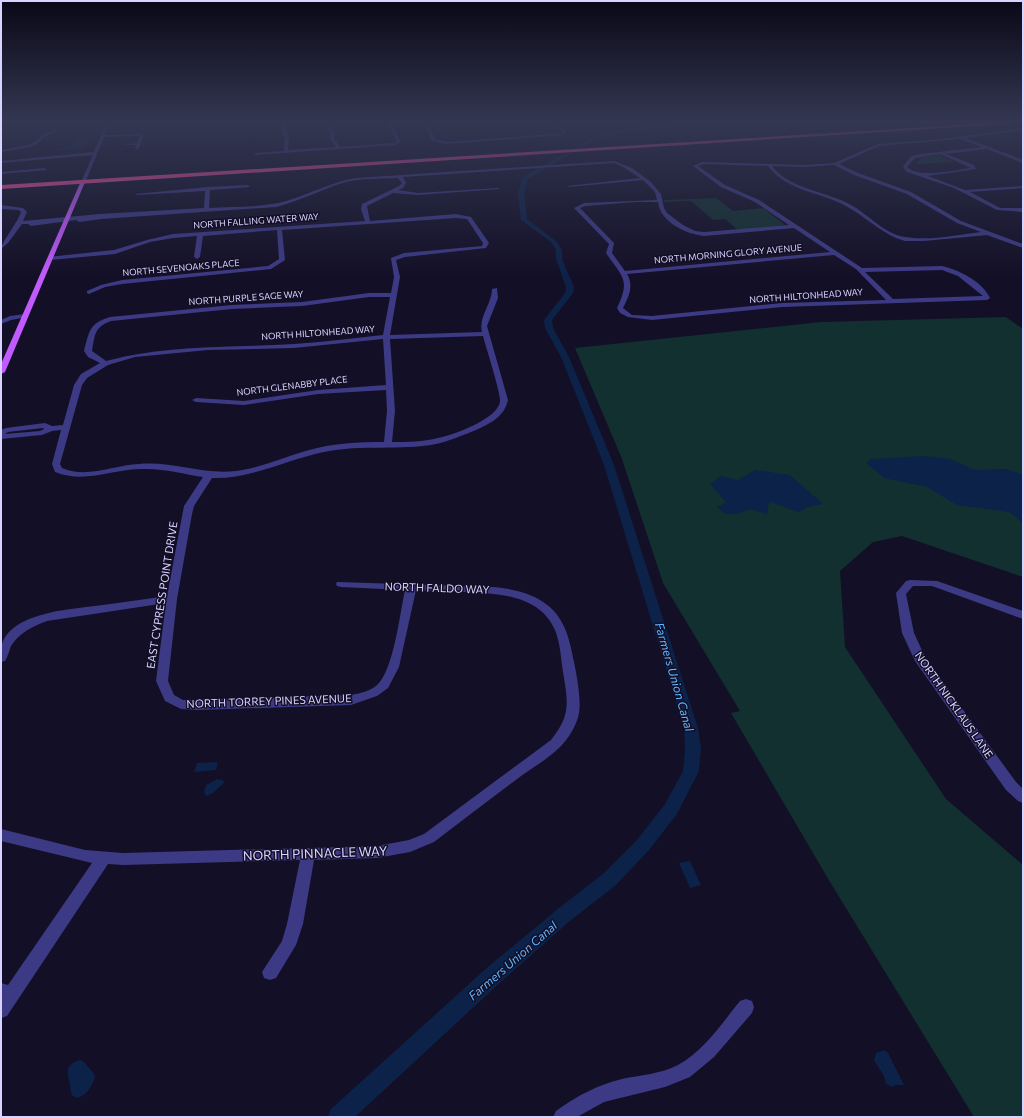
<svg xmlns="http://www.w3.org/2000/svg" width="1024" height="1118" font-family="Commissioner,sans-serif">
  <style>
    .green { fill: #12302f }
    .water { fill: #0c2248 }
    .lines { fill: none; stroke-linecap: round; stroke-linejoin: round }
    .canal { fill: #0c2248; fill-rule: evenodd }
    .minor { fill: #3d3a85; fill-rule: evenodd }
    .major { fill: #c25bff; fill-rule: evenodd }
    .highway { fill: #ff4fa3; fill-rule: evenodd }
    .labels { text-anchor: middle; stroke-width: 3; stroke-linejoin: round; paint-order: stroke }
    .far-street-label { font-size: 9px; fill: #d9d4ff; stroke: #130f26 }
    .street-label { font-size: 11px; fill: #d9d4ff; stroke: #130f26 }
    .water-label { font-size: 12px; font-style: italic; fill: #62b6ff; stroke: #130f26 }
    .near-street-label { font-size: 13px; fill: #d9d4ff; stroke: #130f26 }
  </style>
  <rect width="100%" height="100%" fill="#130f26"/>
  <!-- green -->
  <path class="green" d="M939 155 954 162 915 164 922 158Z
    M716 198 733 211 763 208 785 225 738 230 725 219 713 220 691 201 664 202V200Z
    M1006 317 1023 329V577L902 536 873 542 840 571 845 647 946 799 1023 865V1117H974L830 882 731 713 740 711 663 583 622 459 575 348 821 322Z"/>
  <!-- water -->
  <path class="water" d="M86 136 91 137 85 148 57 151 73 144 74 139Z
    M924 456 950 459 975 470 1007 469 1023 475V523L1009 512 957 505 927 487 884 478 866 463 871 459Z
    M755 470 790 475 823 504 808 507 799 512C788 510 780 504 769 502L767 514 750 509 737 514H725L717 507 726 502 710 484 721 476 738 480Z
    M218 762 216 770 194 772 197 763Z
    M217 779 223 780 224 783 213 793 206 796 204 792 206 785Z
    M690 861 701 885 690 888 679 863Z
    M884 1050 888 1053 904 1085H896L892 1087 886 1084 884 1076 874 1060 876 1053Z
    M80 1060 84 1062 95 1075C94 1085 86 1096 77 1098 70 1096 71 1091 70 1085 68 1073 63 1065 80 1060Z"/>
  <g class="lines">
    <!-- canal -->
    <path class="canal" d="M692 121H700L683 125 622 133 595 141 581 148 576 147C605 125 658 127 692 121Z
      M563 154 568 155 528 179 524 194 527 219 556 241 562 250V259L574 287 573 293 552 320 553 328 569 357 614 465 698 728 701 749 699 771 677 814 649 850 616 885 571 920 504 979 355 1117H328L331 1109 490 965 559 908 604 873 637 840 665 804 683 771 685 749 684 728 604 465 561 357 545 328 544 320 565 293 566 287 556 259V250L551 242 521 220 518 194 522 178Z"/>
    <!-- minor -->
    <path class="minor" d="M1 121H16L1 123Z
      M107 121H148L110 124 105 135 140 134 144 136 139 148 137 149 135 148 136 145H122L137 143 139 136 104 137 85 183 81 182 93 155 1 163V161L94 152Z
      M285 121H289L285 127 289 138 288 150 336 147 330 139 331 132 323 121H327L335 132 334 139 340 147 395 143 397 142 386 121H390L401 142 396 145 254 155 256 153 284 151 285 138 281 127Z
      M419 121H423L430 128 435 139 447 142 562 133 563 131 547 121H551L567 131 564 135 447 144 432 141 426 128Z
      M491 121H495L486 125V123Z
      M1023 128V130L966 138 1023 160V163L987 149 946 154 974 165 976 169 928 176 965 190 1023 186V188L970 192 1000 208H1023V212L997 210 954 188 907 172 903 167 911 156 921 154 982 147 960 139 879 146 839 164 858 173 911 192 961 221 1023 244V248L987 235 924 241H905L896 238C878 230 864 216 846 206 821 192 786 191 768 166L704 164 698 166 725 185 759 200 862 268 942 266C959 270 982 281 990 298L987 300 782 307 652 320 628 317 620 313 617 308C631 279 622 277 606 253L609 244 574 208 584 203 657 200 655 192 643 180 569 187 567 186 640 178 623 167 614 163 403 177 406 183 403 188 398 190 418 193 498 188 500 189 418 195 393 193 367 206 370 221 456 214 471 217 489 243 486 248 405 257 396 260 400 277 390 335 482 332C478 317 492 304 492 289L497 288 498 298 487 326 508 400C504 417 491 423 476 430 463 435 450 441 436 444 399 451 361 444 324 452 286 460 251 479 212 478L194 506 192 514 177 599 168 681 174 695 183 700 351 695C361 693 372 691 379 683 394 666 400 613 405 590L341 587 337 586 336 584 337 582 494 587C532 591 561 603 570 644 574 661 582 696 579 713 577 725 568 739 560 747 549 758 534 767 521 776 492 798 463 820 434 842L410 852 377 858 314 860 303 924 296 945 276 978 270 980 264 978 262 972 282 941 287 924 300 860 123 865 108 864 7 1016 1 1018V983L8 985 92 863 1 841V829L85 850 123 853 377 846 409 840 424 834 551 740C571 715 568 703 563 672 561 658 560 642 555 630 540 595 500 594 468 592 450 592 433 591 416 590L399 667 388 688 377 696 351 705 197 710 181 709 165 701 156 681 166 603 47 621C33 626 19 633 11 646 9 651 8 656 5 661L1 662C1 657 0 649 2 644 13 611 75 609 103 605 125 602 146 599 167 596L184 506 203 477C183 474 163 468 142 469 112 469 85 484 55 472L52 464 61 430 52 431 42 435 1 439V430L6 428 45 423 52 426 63 425 74 385 81 374 100 363 88 357 84 351C89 332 89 323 110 317L232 305 302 302 369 293H391L394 277 391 258 404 253 482 246 483 243 467 219 456 218 282 230 285 260 271 269 122 284 105 287 89 294 87 293V291L101 285 122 280 268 266 279 259 277 230 203 236 200 257 197 259 194 257 197 236 173 238 150 242 115 254 50 260 48 259V257L114 250 147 240 173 234 365 221 361 209 362 204 399 186 402 183 398 178C381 179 363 178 346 182 322 189 300 201 276 207L101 219 79 222 76 220 31 226 28 224H22L8 243 1 249C1 243 18 222 21 212L19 210 1 209V205L23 208 27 212 23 221 100 214 204 208 205 191 137 195 135 194 208 187 248 185 250 187 210 190 209 208C234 206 262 208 286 201 310 194 331 182 356 178L614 161 632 168 651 182 661 194 664 208 667 213 683 225 695 231 704 232 789 225 755 202 721 187 693 166 702 162 805 165 834 163 878 144 932 140ZM940 154 971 168C954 170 920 179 907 167L915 158ZM834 165 854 175 907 194 957 223 981 232C956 235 930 241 905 237 884 234 868 214 851 205 827 191 790 190 772 166L805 167ZM635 202H658C660 222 686 234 704 236L794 228 830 252 625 271 612 253 614 243 580 208 585 206ZM834 255 856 269 886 300 782 303 652 316 632 315 623 308C629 296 634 286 627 274ZM942 270 958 276 983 296 893 299 865 272ZM369 297H390L383 335C353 338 324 342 294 344 230 348 170 344 106 361L92 351C95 335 94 327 111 321L232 309 302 306ZM483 336C486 348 501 393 500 402 497 419 454 435 438 438 423 442 408 442 392 442L395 411 390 339ZM383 339 386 385 318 390 244 401 196 398 192 400 196 402 244 405 318 394 386 390 387 411 384 442C358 442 334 443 309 450 284 457 261 468 236 471 203 475 172 461 139 464 114 465 87 479 62 468L60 464 82 385 87 378 108 365 135 357 208 350 294 348ZM43 428 44 429 40 431 5 434 8 432Z
      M55 130 58 131 44 137 37 144 30 147 1 152V150L28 145 35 142 42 135Z
      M45 168 47 170 1 174V172Z
      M25 314 27 315V317L11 320 1 324V320L10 316Z
      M910 580 937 581 1023 611V619L932 586H913L906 594 914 633 926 659 1016 782 1023 789V803L1018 801 1006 790 915 661 902 633 896 593 906 581Z
      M746 999 752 1001 754 1007 752 1013 714 1057 690 1077 665 1087 604 1102 577 1117H553L556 1111C577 1096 597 1085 622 1079 640 1075 661 1074 678 1065 704 1051 722 1023 740 1001Z"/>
    <!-- major -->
    <path class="major" d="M81 181 85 182 5 372 1 374V364Z"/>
    <!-- highway -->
    <path class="highway" d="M1023 121V123L1 189V185Z"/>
  </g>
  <!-- sky -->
  <linearGradient id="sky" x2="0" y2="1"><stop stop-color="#0a0815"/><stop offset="0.44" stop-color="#333752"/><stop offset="1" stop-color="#333752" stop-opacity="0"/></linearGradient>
  <rect width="1024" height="277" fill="url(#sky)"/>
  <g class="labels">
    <!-- far-street labels -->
    <g class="far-street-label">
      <text transform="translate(256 221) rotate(-4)" y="3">NORTH FALLING WATER WAY</text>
      <text transform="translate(728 254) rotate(-5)" y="3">NORTH MORNING GLORY AVENUE</text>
      <text transform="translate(181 268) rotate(-5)" y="3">NORTH SEVENOAKS PLACE</text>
      <text transform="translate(806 296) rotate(-4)" y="3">NORTH HILTONHEAD WAY</text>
      <text transform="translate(246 298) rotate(-4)" y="3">NORTH PURPLE SAGE WAY</text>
      <text transform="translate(318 333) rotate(-4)" y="3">NORTH HILTONHEAD WAY</text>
      <text transform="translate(292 386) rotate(-7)" y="3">NORTH GLENABBY PLACE</text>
    </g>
    <!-- street labels -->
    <g class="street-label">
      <text transform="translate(437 588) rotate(2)" y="4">NORTH FALDO WAY</text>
      <text transform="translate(162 595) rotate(-81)" y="4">EAST CYPRESS POINT DRIVE</text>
      <text transform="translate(269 701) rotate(-2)" y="4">NORTH TORREY PINES AVENUE</text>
      <text transform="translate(954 705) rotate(55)" y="4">NORTH NICKLAUS LANE</text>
    </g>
    <!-- water labels -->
    <g class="water-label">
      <text transform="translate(674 677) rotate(74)" y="4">Farmers Union Canal</text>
      <text transform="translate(513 961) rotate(-41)" y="4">Farmers Union Canal</text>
    </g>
    <!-- near-street labels -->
    <g class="near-street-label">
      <text transform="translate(315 853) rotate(-2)" y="5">NORTH PINNACLE WAY</text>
    </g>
  </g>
  <!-- border -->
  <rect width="1024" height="1118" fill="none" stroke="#d9d4ff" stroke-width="4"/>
</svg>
